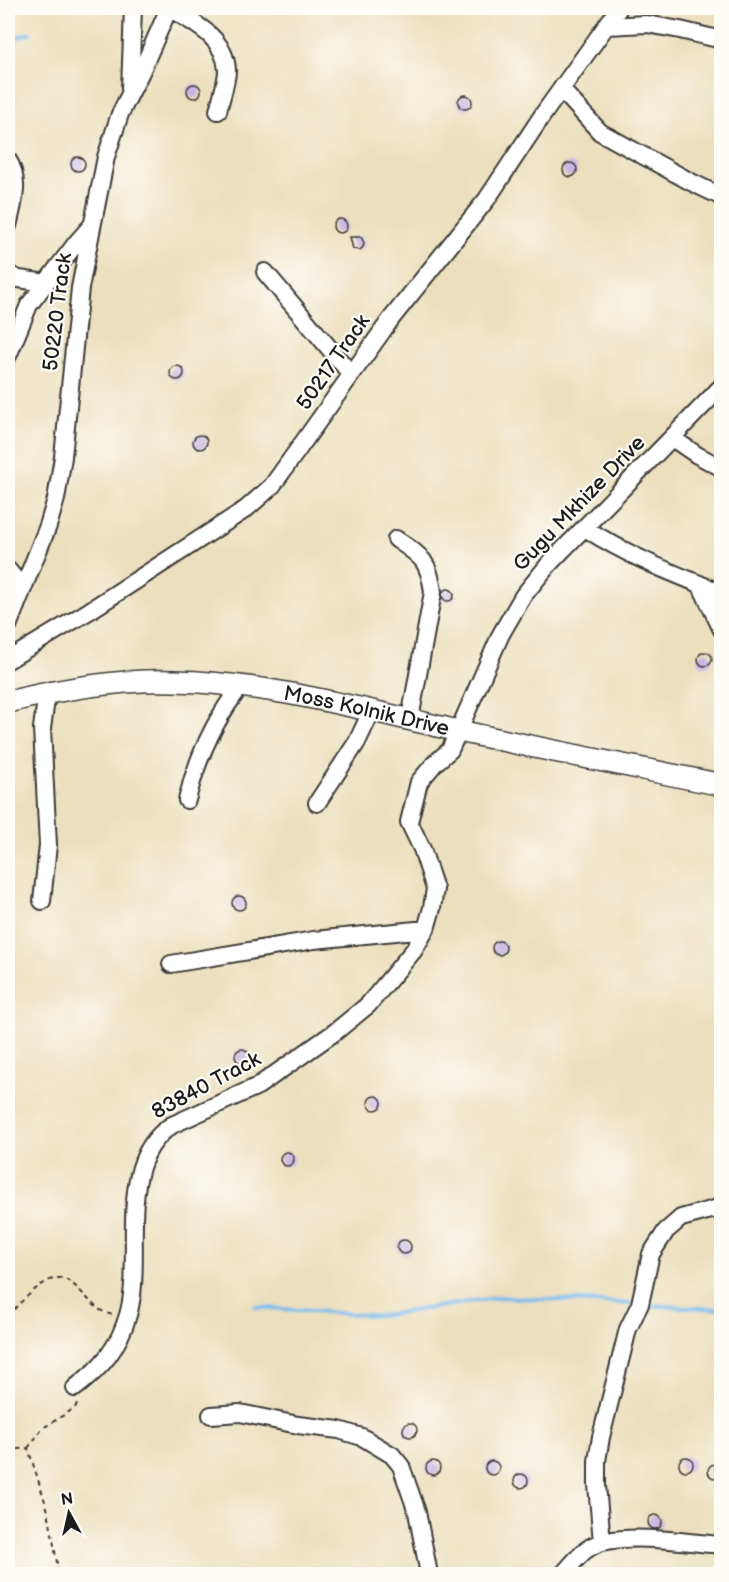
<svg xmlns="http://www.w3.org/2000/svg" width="729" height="1582" font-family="'Balsamiq Sans',sans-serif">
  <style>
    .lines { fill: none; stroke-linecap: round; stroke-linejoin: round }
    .stream { stroke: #78bdef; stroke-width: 4 }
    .building { fill: #c7b6e3 }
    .minor-casing { stroke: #3b3934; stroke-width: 20 }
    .major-casing { stroke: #3b3934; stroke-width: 24 }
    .path { stroke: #3b3934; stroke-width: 2; stroke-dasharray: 4.5 4.5; stroke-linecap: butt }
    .minor { stroke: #fff; stroke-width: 16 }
    .major { stroke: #fff; stroke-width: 21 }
    .labels { text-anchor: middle; stroke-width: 4.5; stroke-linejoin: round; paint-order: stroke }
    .street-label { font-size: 21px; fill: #1c1c1c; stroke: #fdfcf7 }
  </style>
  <rect width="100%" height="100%" fill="#fdfcf7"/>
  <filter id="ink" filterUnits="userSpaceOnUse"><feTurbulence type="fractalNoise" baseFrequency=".0167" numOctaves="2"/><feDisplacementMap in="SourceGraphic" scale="12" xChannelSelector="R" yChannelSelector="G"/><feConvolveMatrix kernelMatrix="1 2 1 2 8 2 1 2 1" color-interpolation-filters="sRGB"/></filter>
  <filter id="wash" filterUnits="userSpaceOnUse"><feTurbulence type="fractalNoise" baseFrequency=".008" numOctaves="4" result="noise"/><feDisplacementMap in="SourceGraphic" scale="24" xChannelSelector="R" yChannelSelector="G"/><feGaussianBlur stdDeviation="1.35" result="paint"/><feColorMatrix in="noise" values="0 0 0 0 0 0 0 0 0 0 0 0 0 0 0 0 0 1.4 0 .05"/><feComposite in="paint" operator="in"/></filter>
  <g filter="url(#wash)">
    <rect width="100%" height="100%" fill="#ecdfbd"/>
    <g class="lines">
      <!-- stream -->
      <path class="stream" d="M8 40 30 33
        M643 1305 722 1309
        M255 1307 380 1316 500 1297 636 1304"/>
    </g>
    <g id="blocks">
      <!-- building -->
      <path class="building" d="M187 91a7 7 0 1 1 14 0a7 7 0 1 1-14 0Z
        M458 102a7 7 0 1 1 14 0a7 7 0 1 1-14 0Z
        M71 164a7 7 0 1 1 14 0a7 7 0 1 1-14 0Z
        M563 170a7 7 0 1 1 14 0a7 7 0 1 1-14 0Z
        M333 226a7 7 0 1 1 14 0a7 7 0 1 1-14 0Z
        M350 237H361L364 243 363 247 360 250 353 249Z
        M170 373a7 7 0 1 1 14 0a7 7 0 1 1-14 0Z
        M193 442a7 7 0 1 1 14 0a7 7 0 1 1-14 0Z
        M442 595a6 6 0 1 1 12 0a6 6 0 1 1-12 0Z
        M698 659a7 7 0 1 1 14 0a7 7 0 1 1-14 0Z
        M232 903a7 7 0 1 1 14 0a7 7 0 1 1-14 0Z
        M492 948a7 7 0 1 1 14 0a7 7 0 1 1-14 0Z
        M235 1056a7 7 0 1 1 14 0a7 7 0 1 1-14 0Z
        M368 1103a7 7 0 1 1 14 0a7 7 0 1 1-14 0Z
        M280 1159a7 7 0 1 1 14 0a7 7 0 1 1-14 0Z
        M397 1247a7 7 0 1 1 14 0a7 7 0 1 1-14 0Z
        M403 1430a7 7 0 1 1 14 0a7 7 0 1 1-14 0Z
        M679 1464a7 7 0 1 1 14 0a7 7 0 1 1-14 0Z
        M426 1468a7 7 0 1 1 14 0a7 7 0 1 1-14 0Z
        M485 1468a7 7 0 1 1 14 0a7 7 0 1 1-14 0Z
        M708 1471a7 7 0 1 1 14 0a7 7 0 1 1-14 0Z
        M514 1481a7 7 0 1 1 14 0a7 7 0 1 1-14 0Z
        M648 1522a7 7 0 1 1 14 0a7 7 0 1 1-14 0Z"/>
    </g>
  </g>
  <g filter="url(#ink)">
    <use href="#blocks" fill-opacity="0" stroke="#3b3934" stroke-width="1.5"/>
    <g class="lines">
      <defs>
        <path id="minor" d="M169 8C194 23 225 37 227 70 227 82 221 98 218 111
          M607 26 647 24 680 30 722 40
          M561 89 600 132 691 182 718 195
          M130 90 133 8
          M8 160C21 180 13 205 8 226
          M265 272 351 374
          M8 274 19 279 46 283
          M8 356 29 305 77 242 92 225
          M672 438 697 455 722 468
          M585 528C628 556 674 574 722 593
          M396 539C421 556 429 560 433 592L410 719
          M8 570 17 581 21 594
          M700 584 722 630
          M8 626 48 526 56 499 63 457 80 288 106 157 120 114 141 72 169 8
          M8 660 89 611 246 509 272 486 391 319 487 199 544 113 619 8
          M187 800C197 758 214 721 240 687
          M317 803 357 742 372 710
          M42 901 48 845 42 728 47 693
          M171 964 314 940 426 929
          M75 1388C102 1367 118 1349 128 1315 145 1258 113 1163 172 1125L258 1086 335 1032 368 1005 414 950 426 929 432 908 435 889 422 849 409 822 419 782 435 763 450 750 501 634 523 596 549 564 722 386
          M211 1415 240 1413 298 1425 339 1430 362 1437 392 1455 401 1466 417 1512 429 1574
          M602 1542 597 1485V1461L601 1437 628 1329 640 1304 651 1254 666 1231 681 1218 722 1207
          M563 1574C571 1566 579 1554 589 1548 616 1530 688 1543 722 1545"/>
        <g id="major">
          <path id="s1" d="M8 702C61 689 118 679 174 681 270 683 365 710 459 731 547 750 634 767 722 785"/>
        </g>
      </defs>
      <!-- minor casing -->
      <use href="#minor" class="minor-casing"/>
      <!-- major casing -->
      <use href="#major" class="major-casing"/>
      <!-- path -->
      <path class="path" d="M8 1316C18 1305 44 1276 61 1278 70 1279 81 1292 87 1298 96 1307 101 1313 114 1315
        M28 1448 43 1428 75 1408 77 1403
        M8 1450 28 1448 48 1511 59 1574"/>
      <!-- minor -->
      <use href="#minor" class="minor"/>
      <!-- major -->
      <use href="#major" class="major"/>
    </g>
  </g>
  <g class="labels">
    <!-- street labels -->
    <g class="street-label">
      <text transform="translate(57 312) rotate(-83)" y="7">50220 Track</text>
      <text transform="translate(333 362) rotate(-55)" y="7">50217 Track</text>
      <text transform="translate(579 503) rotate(-46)" y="7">Gugu Mkhize Drive</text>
      <text dy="7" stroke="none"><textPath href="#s1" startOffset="363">Moss Kolnik Drive</textPath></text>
      <text transform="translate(206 1085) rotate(-28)" y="7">83840 Track</text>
    </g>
  </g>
  <!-- margin -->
  <rect width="729" height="1582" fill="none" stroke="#fdfcf7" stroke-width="30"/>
  <!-- north arrow -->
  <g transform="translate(69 1513) rotate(352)" stroke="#fdfcf7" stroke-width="4.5" paint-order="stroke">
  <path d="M0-4.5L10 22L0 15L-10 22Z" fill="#1c1c1c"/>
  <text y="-9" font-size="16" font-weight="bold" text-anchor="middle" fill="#1c1c1c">N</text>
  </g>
</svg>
